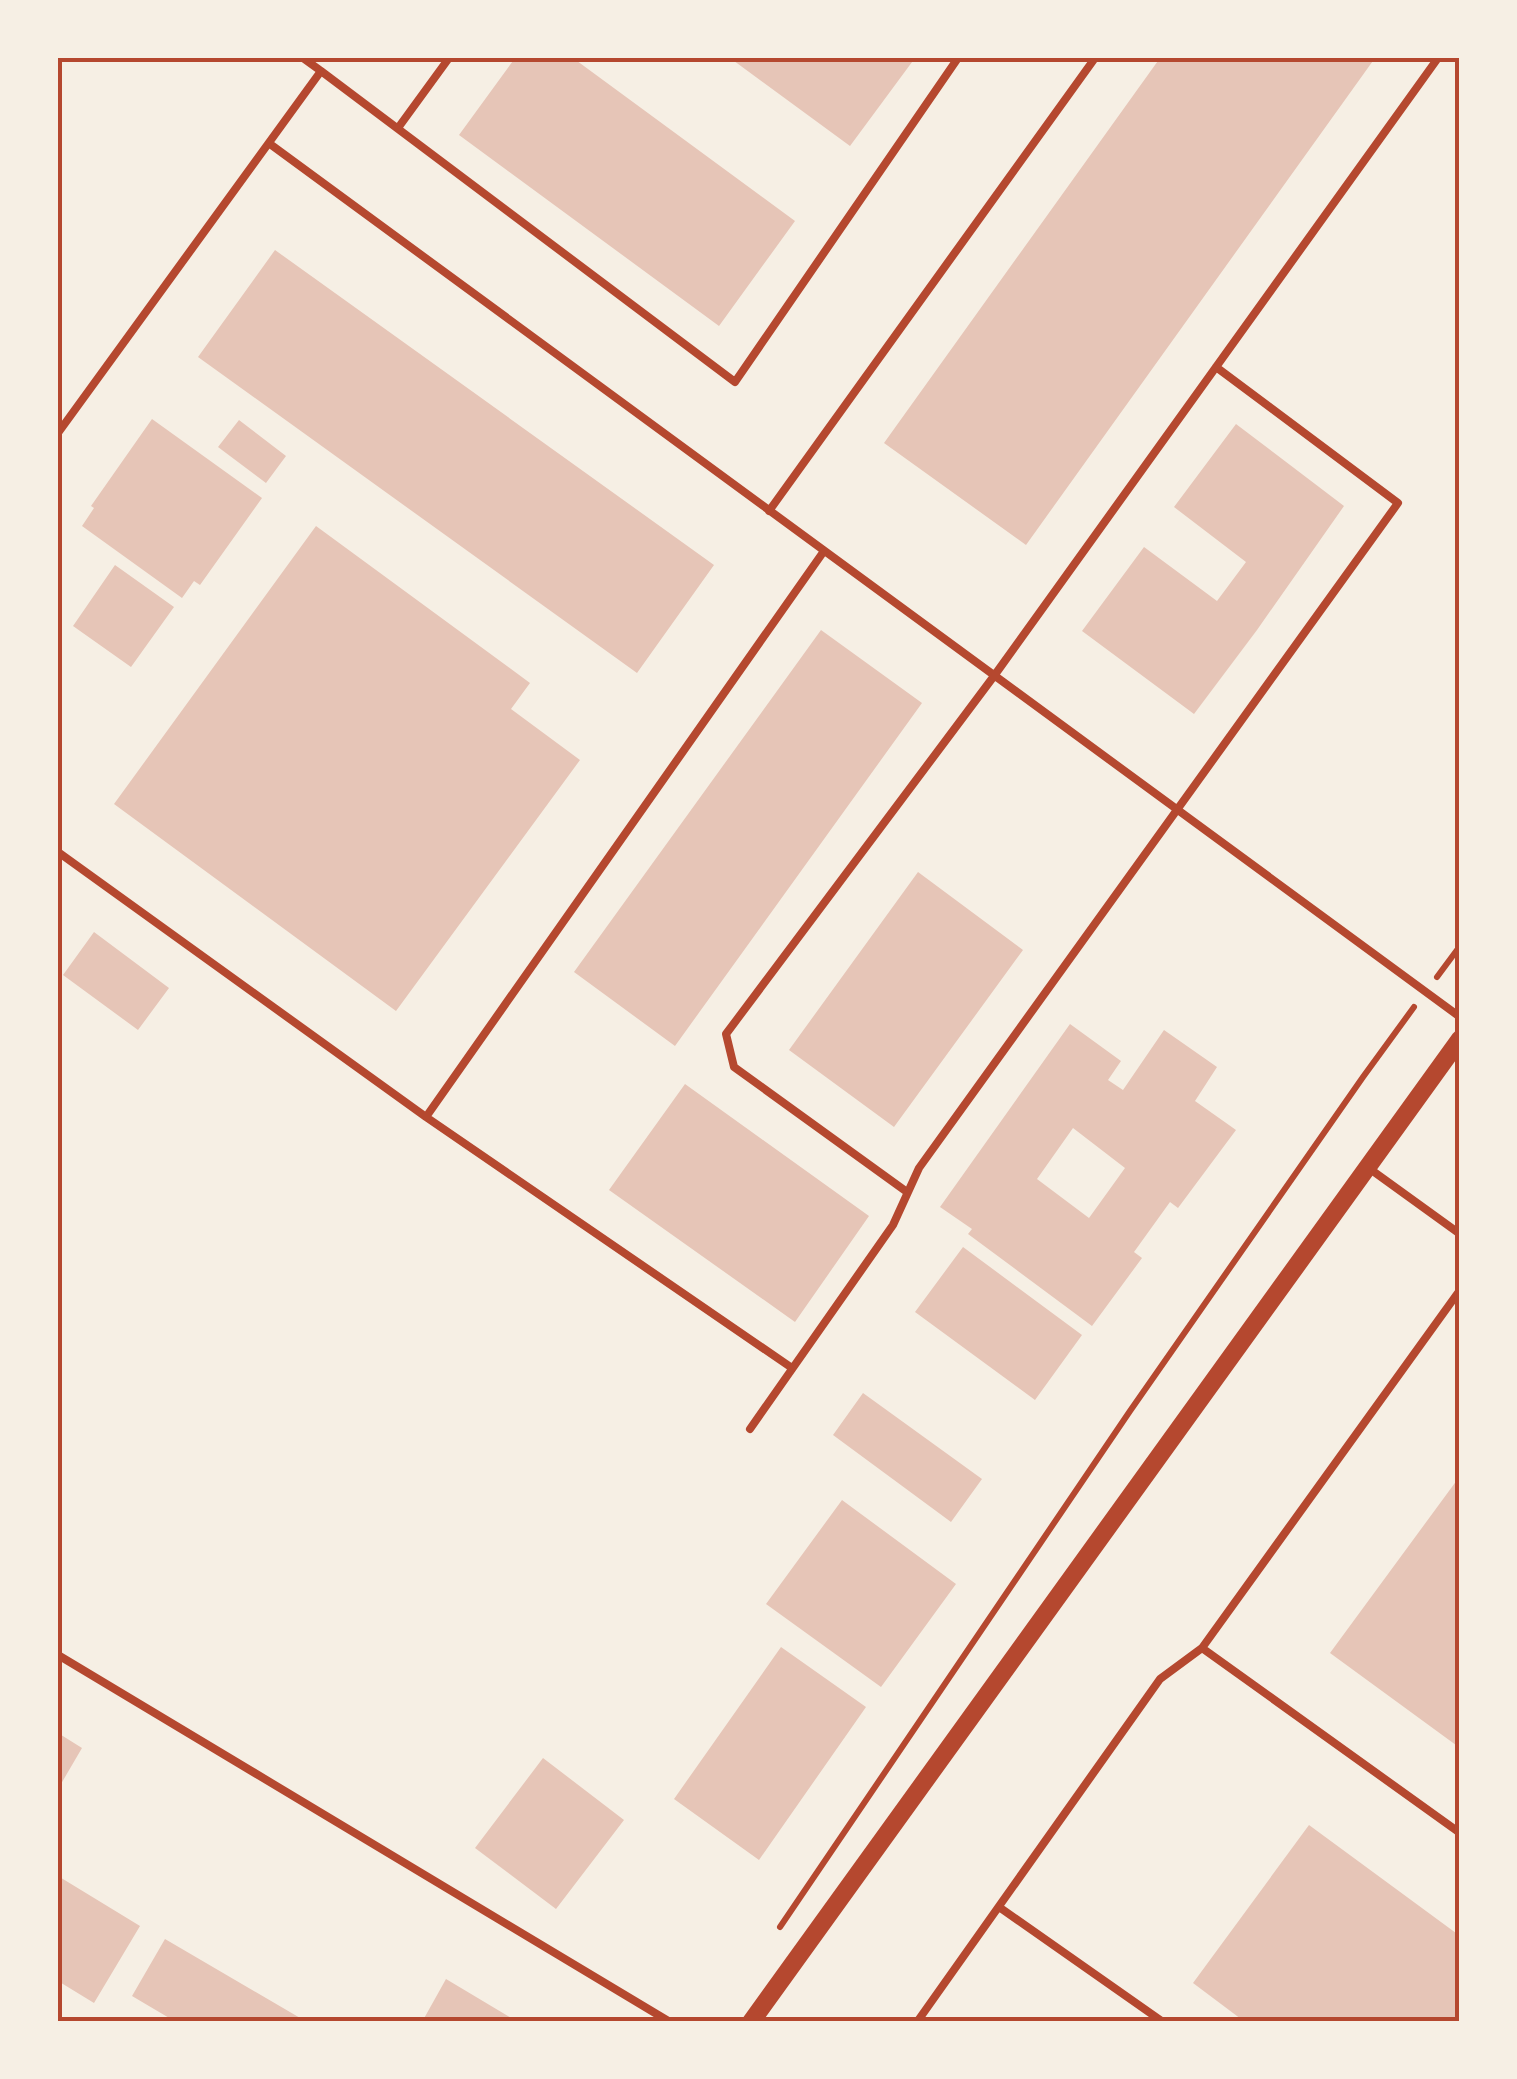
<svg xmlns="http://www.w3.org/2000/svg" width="1517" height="2079" font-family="Jost,sans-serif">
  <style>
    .building { fill: #e6c5b7; fill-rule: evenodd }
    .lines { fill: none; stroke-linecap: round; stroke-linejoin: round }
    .path { stroke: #b5482f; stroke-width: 6 }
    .service { stroke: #b5482f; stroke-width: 8 }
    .tertiary { stroke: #b5482f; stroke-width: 18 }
    .neatline { fill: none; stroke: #b5482f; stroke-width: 4 }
  </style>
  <rect width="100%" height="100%" fill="#f6efe4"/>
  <!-- building -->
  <path class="building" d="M515 58H573L795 221 719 326 459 135Z
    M730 58H915L850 146Z
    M1160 58H1375L1026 545 884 443Z
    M275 250 714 565 637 673 198 357Z
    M152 419 262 498 200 585 194 581 182 598 82 526 94 508 91 506Z
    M239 420 286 456 266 483 218 447Z
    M1236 424 1344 506 1257 630 1194 714 1082 631 1144 547 1217 601 1246 562 1174 507Z
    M316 526 530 683 511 709 580 760 396 1011 114 804Z
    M115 565 174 607 131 667 73 626Z
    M821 630 922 703 675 1046 574 972Z
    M918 872 1023 950 894 1127 789 1050Z
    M94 932 169 988 138 1030 63 975Z
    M1070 1024 1121 1061 1108 1080 1123 1090 1164 1030 1217 1067 1195 1101 1236 1130 1178 1208 1170 1202 1134 1252 1142 1258 1092 1326 968 1234 972 1229 940 1207ZM1073 1128 1125 1168 1089 1218 1037 1179Z
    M685 1084 869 1216 795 1322 609 1190Z
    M963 1247 1082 1335 1035 1400 915 1312Z
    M863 1393 982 1479 951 1522 833 1435Z
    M1460 1476V1748L1330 1653Z
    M842 1500 956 1584 881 1687 766 1604Z
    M781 1647 866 1707 759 1860 674 1799Z
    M58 1733 82 1748 58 1789Z
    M543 1758 624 1820 556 1909 475 1848Z
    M1309 1825 1460 1936V2022H1245L1193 1983Z
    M58 1876 140 1926 94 2003 58 1981Z
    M165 1939 307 2022H176L132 1996Z
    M446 1979 518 2022H422Z"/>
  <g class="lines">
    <!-- path -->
    <path class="path" d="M1437 977 1460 946
      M780 1927 1130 1411 1363 1077 1414 1007"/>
    <!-- service -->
    <path class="service" d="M303 58 321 71
      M398 128 449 58
      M270 144 1460 1017
      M58 433 321 71 735 382 958 58
      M769 511 1095 58
      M58 852 426 1117 792 1368
      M426 1117 824 551
      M1370 1169 1460 1234
      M907 1192 734 1067 726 1034 994 676 1438 58
      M1460 1290 1202 1648 1460 1833
      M750 1429 893 1225 919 1168 1398 503 1216 367
      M58 1655 670 2022
      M999 1907 1163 2022
      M917 2022 1160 1679 1202 1648"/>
    <!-- tertiary -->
    <path class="tertiary" d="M751 2022 1460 1039"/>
  </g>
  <!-- border -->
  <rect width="1517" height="2079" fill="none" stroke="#f6efe4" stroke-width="120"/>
  <rect x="60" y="60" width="1397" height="1959" class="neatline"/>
</svg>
